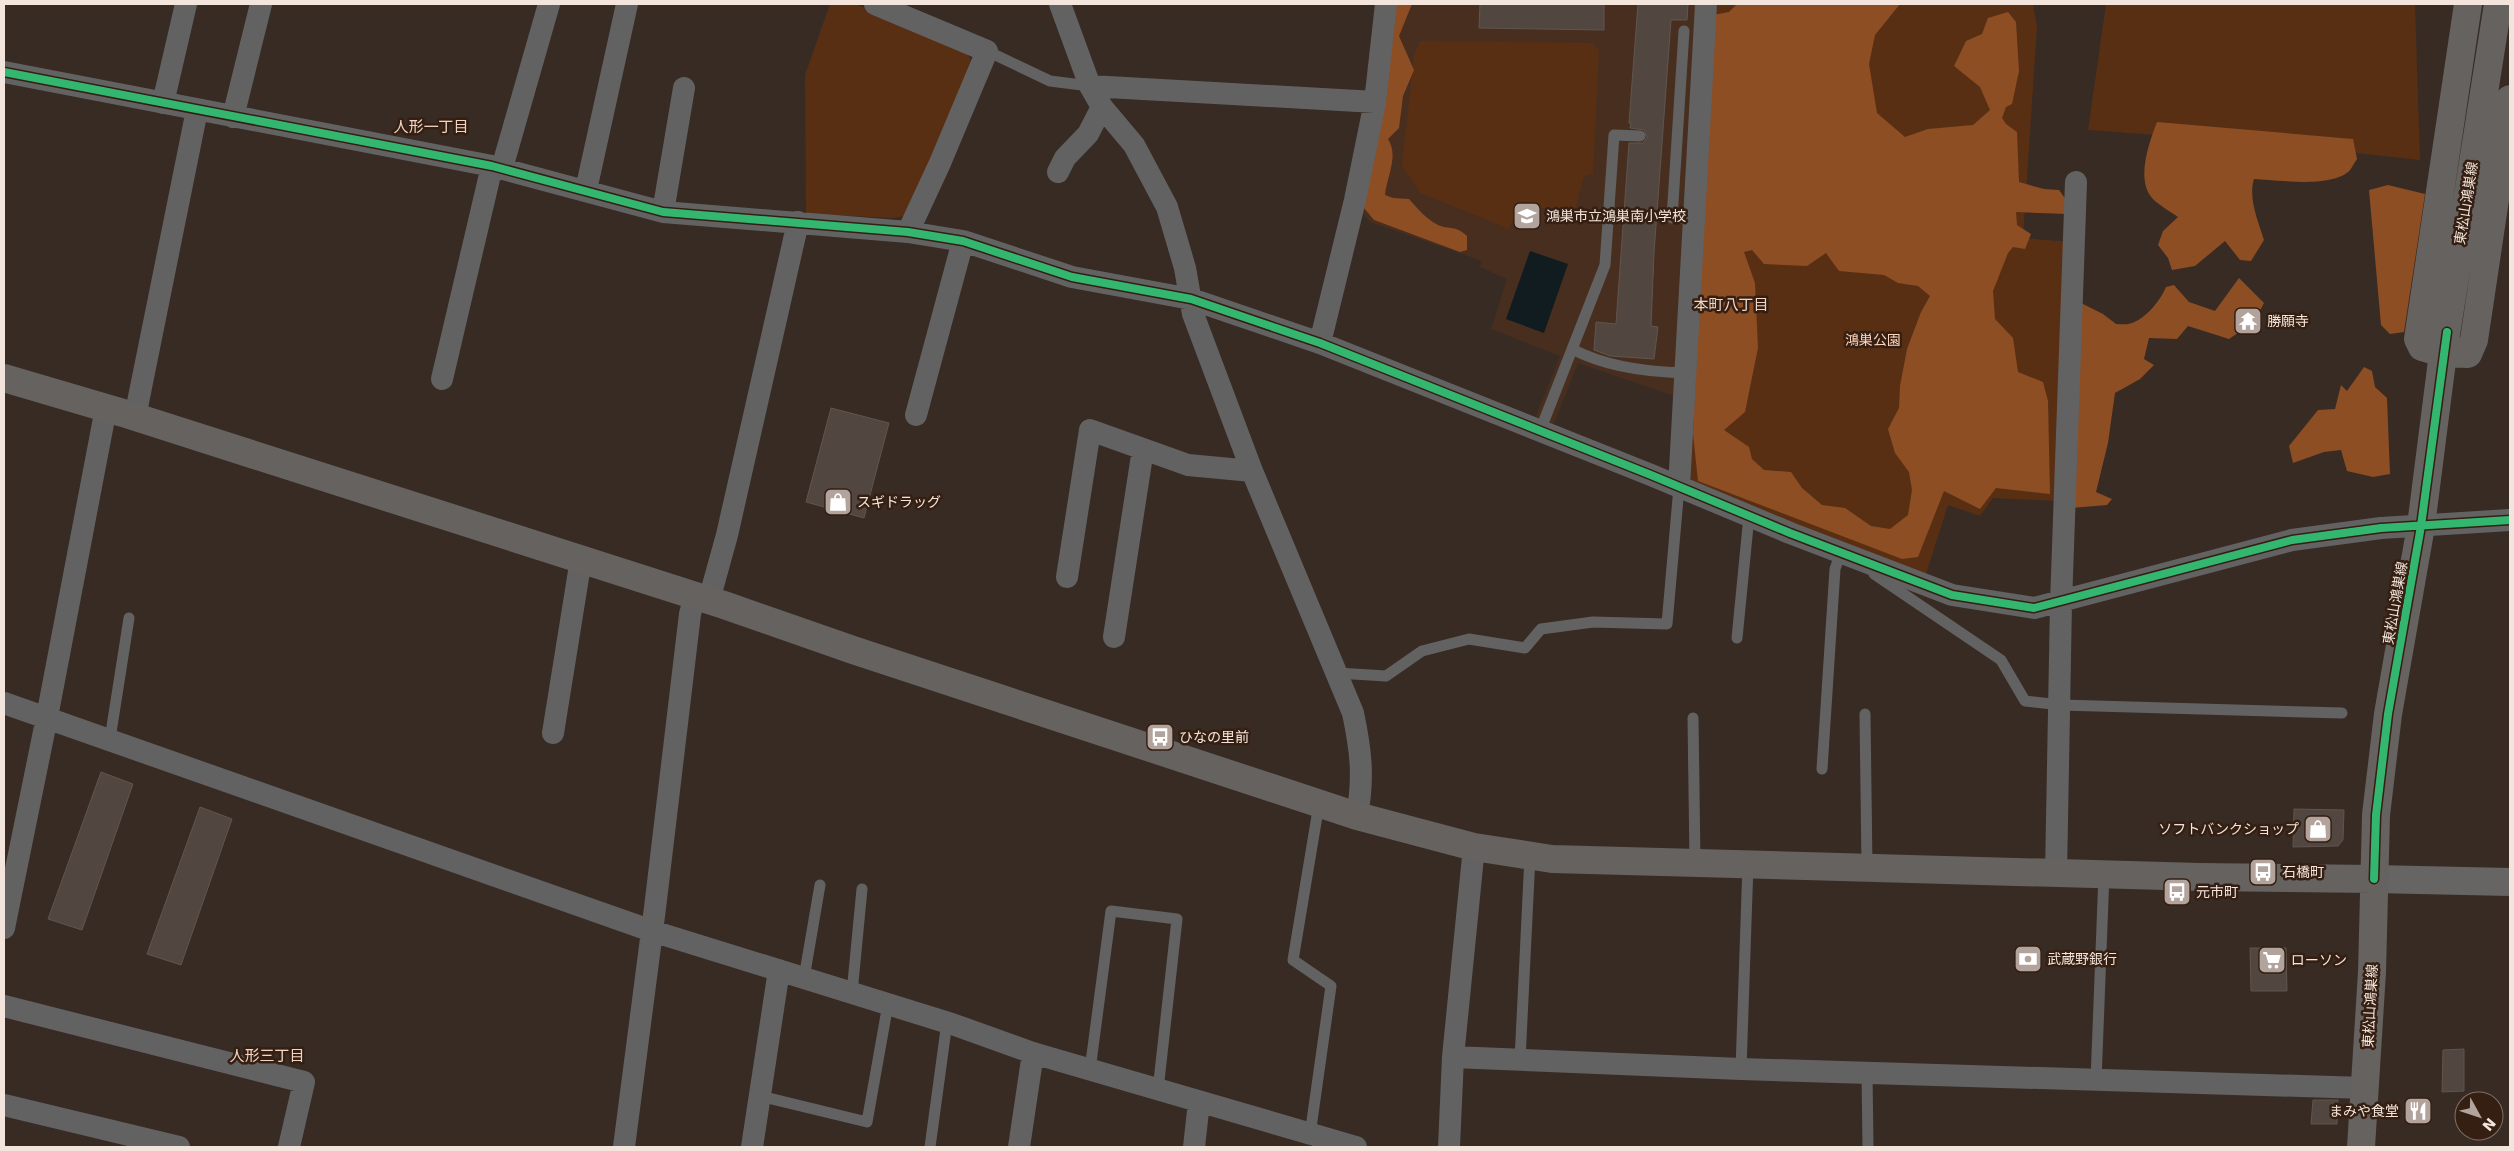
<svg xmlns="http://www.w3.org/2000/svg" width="2514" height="1151" font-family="'DejaVu Sans','Noto Sans JP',sans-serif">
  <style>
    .built { fill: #482e1f }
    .green { fill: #592f14 }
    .forest { fill: #8d4e24; fill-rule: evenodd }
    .water { fill: #101c20 }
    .building { fill: #514640; stroke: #60564f }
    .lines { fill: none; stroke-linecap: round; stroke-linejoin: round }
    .service { stroke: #636262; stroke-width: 11 }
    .minor { stroke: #636262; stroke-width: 22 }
    .secondary { stroke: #666564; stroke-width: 28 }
    .primary { stroke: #656260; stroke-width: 28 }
    .cycleway-casing { stroke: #341f12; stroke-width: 11 }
    .cycleway { stroke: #33b770; stroke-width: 8 }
    .labels { text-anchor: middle; stroke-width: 5; stroke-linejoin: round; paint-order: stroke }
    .street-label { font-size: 14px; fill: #f4e5dc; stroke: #341f12 }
    .poi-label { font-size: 14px; fill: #f4e5dc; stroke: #341f12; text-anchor: start }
    .park-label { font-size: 14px; fill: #ffd5be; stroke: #341f12 }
    .neighbourhood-label { font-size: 15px; fill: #f2d5c4; stroke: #341f12 }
  </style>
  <rect width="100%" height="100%" fill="#372b24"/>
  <!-- built -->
  <path class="built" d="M1390 4H1703L1677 397 1578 363 1552 429 1534 421 1560 356 1491 329 1507 279 1480 267 1482 261 1370 222 1360 210Z"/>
  <!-- green -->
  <path class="green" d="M830 4H855L967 53 971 61 935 150 904 216 893 218 806 214 805 75Z
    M1710 4H2033L2037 27 2023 238 2070 242 2058 501 1993 498 1980 516 1948 505 1926 574 1692 485 1686 459Z
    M2106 4H2415L2420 160 2266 143 2088 130Z
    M1420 41 1592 43 1599 50 1593 173 1584 176 1574 213 1520 204 1509 229 1421 193 1402 166 1414 56Z"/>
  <!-- forest -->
  <path class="forest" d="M1392 4H1412L1399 36 1414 70 1403 96 1399 128 1388 139C1399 156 1387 176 1385 195L1393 198 1409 199C1418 209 1426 219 1438 225 1450 230 1455 225 1467 236V250L1460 252 1374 220 1364 208Z
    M1737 4H1900L1875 35 1869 64 1877 113 1905 137 1928 129 1973 125 1990 110 1980 87 1954 66 1966 41 1982 34 1988 18 2008 12 2016 22 2019 71 2012 104 2006 107 2002 118 2006 124 2017 132 2019 182 2044 189 2059 190 2067 201V214L2016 212 2017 225 2031 234 2025 249 2013 247 2008 253 1993 291 1995 319 2013 338 2018 372 2043 382 2048 401 2050 494 1996 488 1980 509 1944 491 1918 557 1902 559 1698 481 1693 434 1713 15 1729 12ZM1752 250 1764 264 1807 266 1826 253 1839 271 1884 275 1898 283 1918 286 1930 296 1921 312 1907 349 1900 386 1899 408 1888 429 1895 453 1909 472 1912 490 1908 515 1890 529 1871 526 1845 508 1822 505 1802 488 1791 472 1764 470 1752 459 1749 447 1724 430 1745 412 1758 348 1755 283 1744 252Z
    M2157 122 2353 139 2357 159C2354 163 2351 170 2348 172 2329 188 2278 180 2254 179 2248 198 2258 221 2264 240L2251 261 2240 260 2225 241 2195 266 2172 270 2168 258 2158 245 2163 231 2178 217C2171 212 2162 207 2155 201 2134 183 2149 143 2157 122Z
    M2388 185 2425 194 2404 332 2390 334 2381 325 2369 190Z
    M2239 278 2264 303 2254 322 2229 339 2188 326 2177 339 2149 338 2144 359 2154 365 2140 379 2115 393 2108 443 2096 492 2112 499 2107 505 2071 508 2079 302 2103 314 2116 324C2121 324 2128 325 2132 323 2145 319 2161 300 2166 287L2174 285 2189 302 2215 311Z
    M2364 367 2372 371 2375 387 2387 398 2390 474 2373 477 2347 471 2341 450 2324 452 2293 463 2289 446 2318 410 2335 409 2341 385 2347 391Z"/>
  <!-- water -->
  <path class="water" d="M1530 251 1568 264 1544 333 1506 319Z"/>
  <!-- building -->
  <path class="building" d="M1480 4H1604V30L1479 28Z
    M1638 4H1688L1687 20H1671L1654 253 1651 326 1658 327 1654 359 1610 356 1594 350 1596 322 1616 324 1629 143H1643L1647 137 1644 130 1630 128 1631 123H1629Z
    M831 408 889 423 864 518 806 502Z
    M101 772 133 784 82 930 48 919Z
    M200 807 232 819 181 965 147 954Z
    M2294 809 2344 810 2343 840 2338 846 2293 847Z
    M2250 948H2286L2287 991H2251Z
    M2464 1049V1091L2442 1092 2443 1050Z
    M2313 1100H2338L2337 1124H2311Z"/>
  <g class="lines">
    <!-- service -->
    <path class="service" d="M1684 31 1672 218H1693
      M987 51 1050 81 1090 86
      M1572 349C1606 367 1646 372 1685 373
      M1540 431 1605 265 1614 135 1640 136
      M1874 574 2001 660 2025 701 2061 705 2342 713
      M1737 638 1749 516
      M1337 673 1386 676 1422 651 1469 639 1525 648 1541 629 1593 622 1667 624 1679 487
      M1865 714 1867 867
      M1693 718 1695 863
      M110 739 129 618
      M1822 769 1835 569 1841 552
      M804 978 820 885
      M852 993 862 889
      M1520 1060 1530 856
      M1741 1069 1748 864
      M1090 1070 1111 911 1177 919 1158 1090
      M1867 1073 1868 1147
      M2096 1081 2104 874
      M760 1096 867 1122 888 1004
      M1310 1135 1331 986 1293 960 1319 804
      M930 1147 947 1022"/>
    <!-- minor -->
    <path class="minor" d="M875 4 987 51 940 163 908 232
      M1060 4 1090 86 1102 107 1134 145 1167 207 1185 268 1193 314 1252 471 1353 713C1361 751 1364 777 1357 816
      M4 72 492 166 663 212 908 232 963 241 1072 277 1191 299 1320 343 1651 475 1790 533 1952 595 2034 608 2292 540 2381 528 2510 520
      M1090 86 1375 102
      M163 103 186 4
      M233 117 261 4
      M502 168 549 4
      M1058 172 1065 158 1088 134 1102 107
      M586 190 627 4
      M663 212 684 88
      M1320 343 1355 200 1375 102 1386 4
      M442 379 492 166
      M916 415 963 241
      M135 417 197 110
      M1679 487 1706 4
      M1067 577 1090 430 1188 465 1252 471
      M709 600 727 535 798 222
      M1114 637 1143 449
      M4 703 652 931 952 1024 1033 1053 1356 1147
      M553 733 581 559
      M2056 874 2061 603 2076 182
      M4 928 47 717 106 408
      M4 1006 304 1082 289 1147
      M1453 1057 1741 1069 2365 1088
      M4 1105 179 1147
      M624 1147 655 908 690 614 695 596
      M752 1147 779 970
      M1019 1147 1033 1053
      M1194 1147 1199 1102
      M1449 1147 1453 1057 1474 847"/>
    <!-- secondary -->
    <path class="secondary" d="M2374 879 2510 882"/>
    <!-- primary -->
    <path class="primary" d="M2468 4 2418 339 2422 347 2443 353 2468 354 2474 340 2510 99
      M4 378 123 413 724 605 853 650 1357 816 1474 847 1552 859 2200 877 2374 879
      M2361 1147 2372 972 2376 815 2388 714 2421 526 2443 353 2498 4"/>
    <defs>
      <path id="cycleway" d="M4 72 492 166 663 212 908 232 963 241 1072 277 1191 299 1320 343 1651 475 1790 533 1952 595 2034 608 2292 540 2381 528 2510 520
        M2374 879 2376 815 2388 714 2421 526 2447 332"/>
    </defs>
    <!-- cycleway casing -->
    <use href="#cycleway" class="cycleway-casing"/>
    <!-- cycleway -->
    <use href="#cycleway" class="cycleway"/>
  </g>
  <!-- icons -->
  <defs>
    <symbol id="school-square" viewBox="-11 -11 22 22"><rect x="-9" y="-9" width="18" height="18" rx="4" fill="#b2a49c" stroke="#341f12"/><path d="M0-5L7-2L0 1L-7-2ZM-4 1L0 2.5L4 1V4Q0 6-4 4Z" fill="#fff"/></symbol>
    <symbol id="temple-square" viewBox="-11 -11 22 22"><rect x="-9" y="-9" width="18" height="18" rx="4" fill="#b2a49c" stroke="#341f12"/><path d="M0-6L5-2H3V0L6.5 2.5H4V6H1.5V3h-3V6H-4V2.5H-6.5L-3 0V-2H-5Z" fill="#fff"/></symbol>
    <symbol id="shop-square" viewBox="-11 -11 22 22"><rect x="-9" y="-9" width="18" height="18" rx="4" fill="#b2a49c" stroke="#341f12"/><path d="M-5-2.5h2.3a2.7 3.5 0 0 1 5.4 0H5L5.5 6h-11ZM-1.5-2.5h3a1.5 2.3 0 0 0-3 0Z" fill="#fff"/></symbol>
    <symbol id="bus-square" viewBox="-11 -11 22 22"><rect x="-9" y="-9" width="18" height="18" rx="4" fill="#b2a49c" stroke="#341f12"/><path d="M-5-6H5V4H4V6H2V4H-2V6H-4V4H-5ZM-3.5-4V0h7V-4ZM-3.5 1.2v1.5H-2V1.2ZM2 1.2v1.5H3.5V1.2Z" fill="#fff"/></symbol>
    <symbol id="bank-square" viewBox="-11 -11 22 22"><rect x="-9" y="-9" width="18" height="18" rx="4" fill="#b2a49c" stroke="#341f12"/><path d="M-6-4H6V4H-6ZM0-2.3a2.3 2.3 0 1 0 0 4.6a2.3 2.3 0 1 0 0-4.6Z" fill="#fff"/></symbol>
    <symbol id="supermarket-square" viewBox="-11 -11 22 22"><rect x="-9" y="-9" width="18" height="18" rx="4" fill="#b2a49c" stroke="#341f12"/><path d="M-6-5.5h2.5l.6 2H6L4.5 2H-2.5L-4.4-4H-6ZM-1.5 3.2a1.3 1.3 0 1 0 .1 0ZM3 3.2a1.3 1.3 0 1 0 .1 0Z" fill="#fff"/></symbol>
    <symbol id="restaurant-square" viewBox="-11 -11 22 22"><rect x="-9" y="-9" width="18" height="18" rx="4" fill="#b2a49c" stroke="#341f12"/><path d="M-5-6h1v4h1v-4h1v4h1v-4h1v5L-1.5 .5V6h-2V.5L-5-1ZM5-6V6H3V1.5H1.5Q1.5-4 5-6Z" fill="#fff"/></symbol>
  </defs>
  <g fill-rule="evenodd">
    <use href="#school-square" x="1511" y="200" width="32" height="32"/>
    <use href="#temple-square" x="2232" y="305" width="32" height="32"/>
    <use href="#shop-square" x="822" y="486" width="32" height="32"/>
    <use href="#bus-square" x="1144" y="721" width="32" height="32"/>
    <use href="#shop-square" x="2302" y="813" width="32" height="32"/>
    <use href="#bus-square" x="2247" y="856" width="32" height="32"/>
    <use href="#bus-square" x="2161" y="876" width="32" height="32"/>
    <use href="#bank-square" x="2012" y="943" width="32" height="32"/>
    <use href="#supermarket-square" x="2256" y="944" width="32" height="32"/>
    <use href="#restaurant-square" x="2402" y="1095" width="32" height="32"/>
  </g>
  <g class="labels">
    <!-- street labels -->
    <g class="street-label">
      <text transform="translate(2466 203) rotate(-81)" y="5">東松山鴻巣線</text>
      <text transform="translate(2395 603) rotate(-80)" y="5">東松山鴻巣線</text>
      <text transform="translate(2370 1006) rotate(-87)" y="5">東松山鴻巣線</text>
    </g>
    <!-- poi labels -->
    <g class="poi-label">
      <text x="1546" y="221">鴻巣市立鴻巣南小学校</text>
      <text x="2267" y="326">勝願寺</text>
      <text x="857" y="507">スギドラッグ</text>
      <text x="1179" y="742">ひなの里前</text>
      <text x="2299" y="834" text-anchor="end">ソフトバンクショップ</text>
      <text x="2282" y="877">石橋町</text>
      <text x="2196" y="897">元市町</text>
      <text x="2047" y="964">武蔵野銀行</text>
      <text x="2291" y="965">ローソン</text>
      <text x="2399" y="1116" text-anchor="end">まみや食堂</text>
    </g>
    <!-- park labels -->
    <g class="park-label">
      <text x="1873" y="345">鴻巣公園</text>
    </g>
    <!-- neighbourhood labels -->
    <g class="neighbourhood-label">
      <text x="431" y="132">人形一丁目</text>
      <text x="1731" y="310">本町八丁目</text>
      <text x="267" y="1061">人形三丁目</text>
    </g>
  </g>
  <!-- border -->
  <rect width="2514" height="1151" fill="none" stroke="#f4e5dc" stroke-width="10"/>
  <!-- north arrow -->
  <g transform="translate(2479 1116) rotate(130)"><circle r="24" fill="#341f12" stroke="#816e63"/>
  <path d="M0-4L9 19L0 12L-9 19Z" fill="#b2a49c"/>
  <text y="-8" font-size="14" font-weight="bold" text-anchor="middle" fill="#f4e5dc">N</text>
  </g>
</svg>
